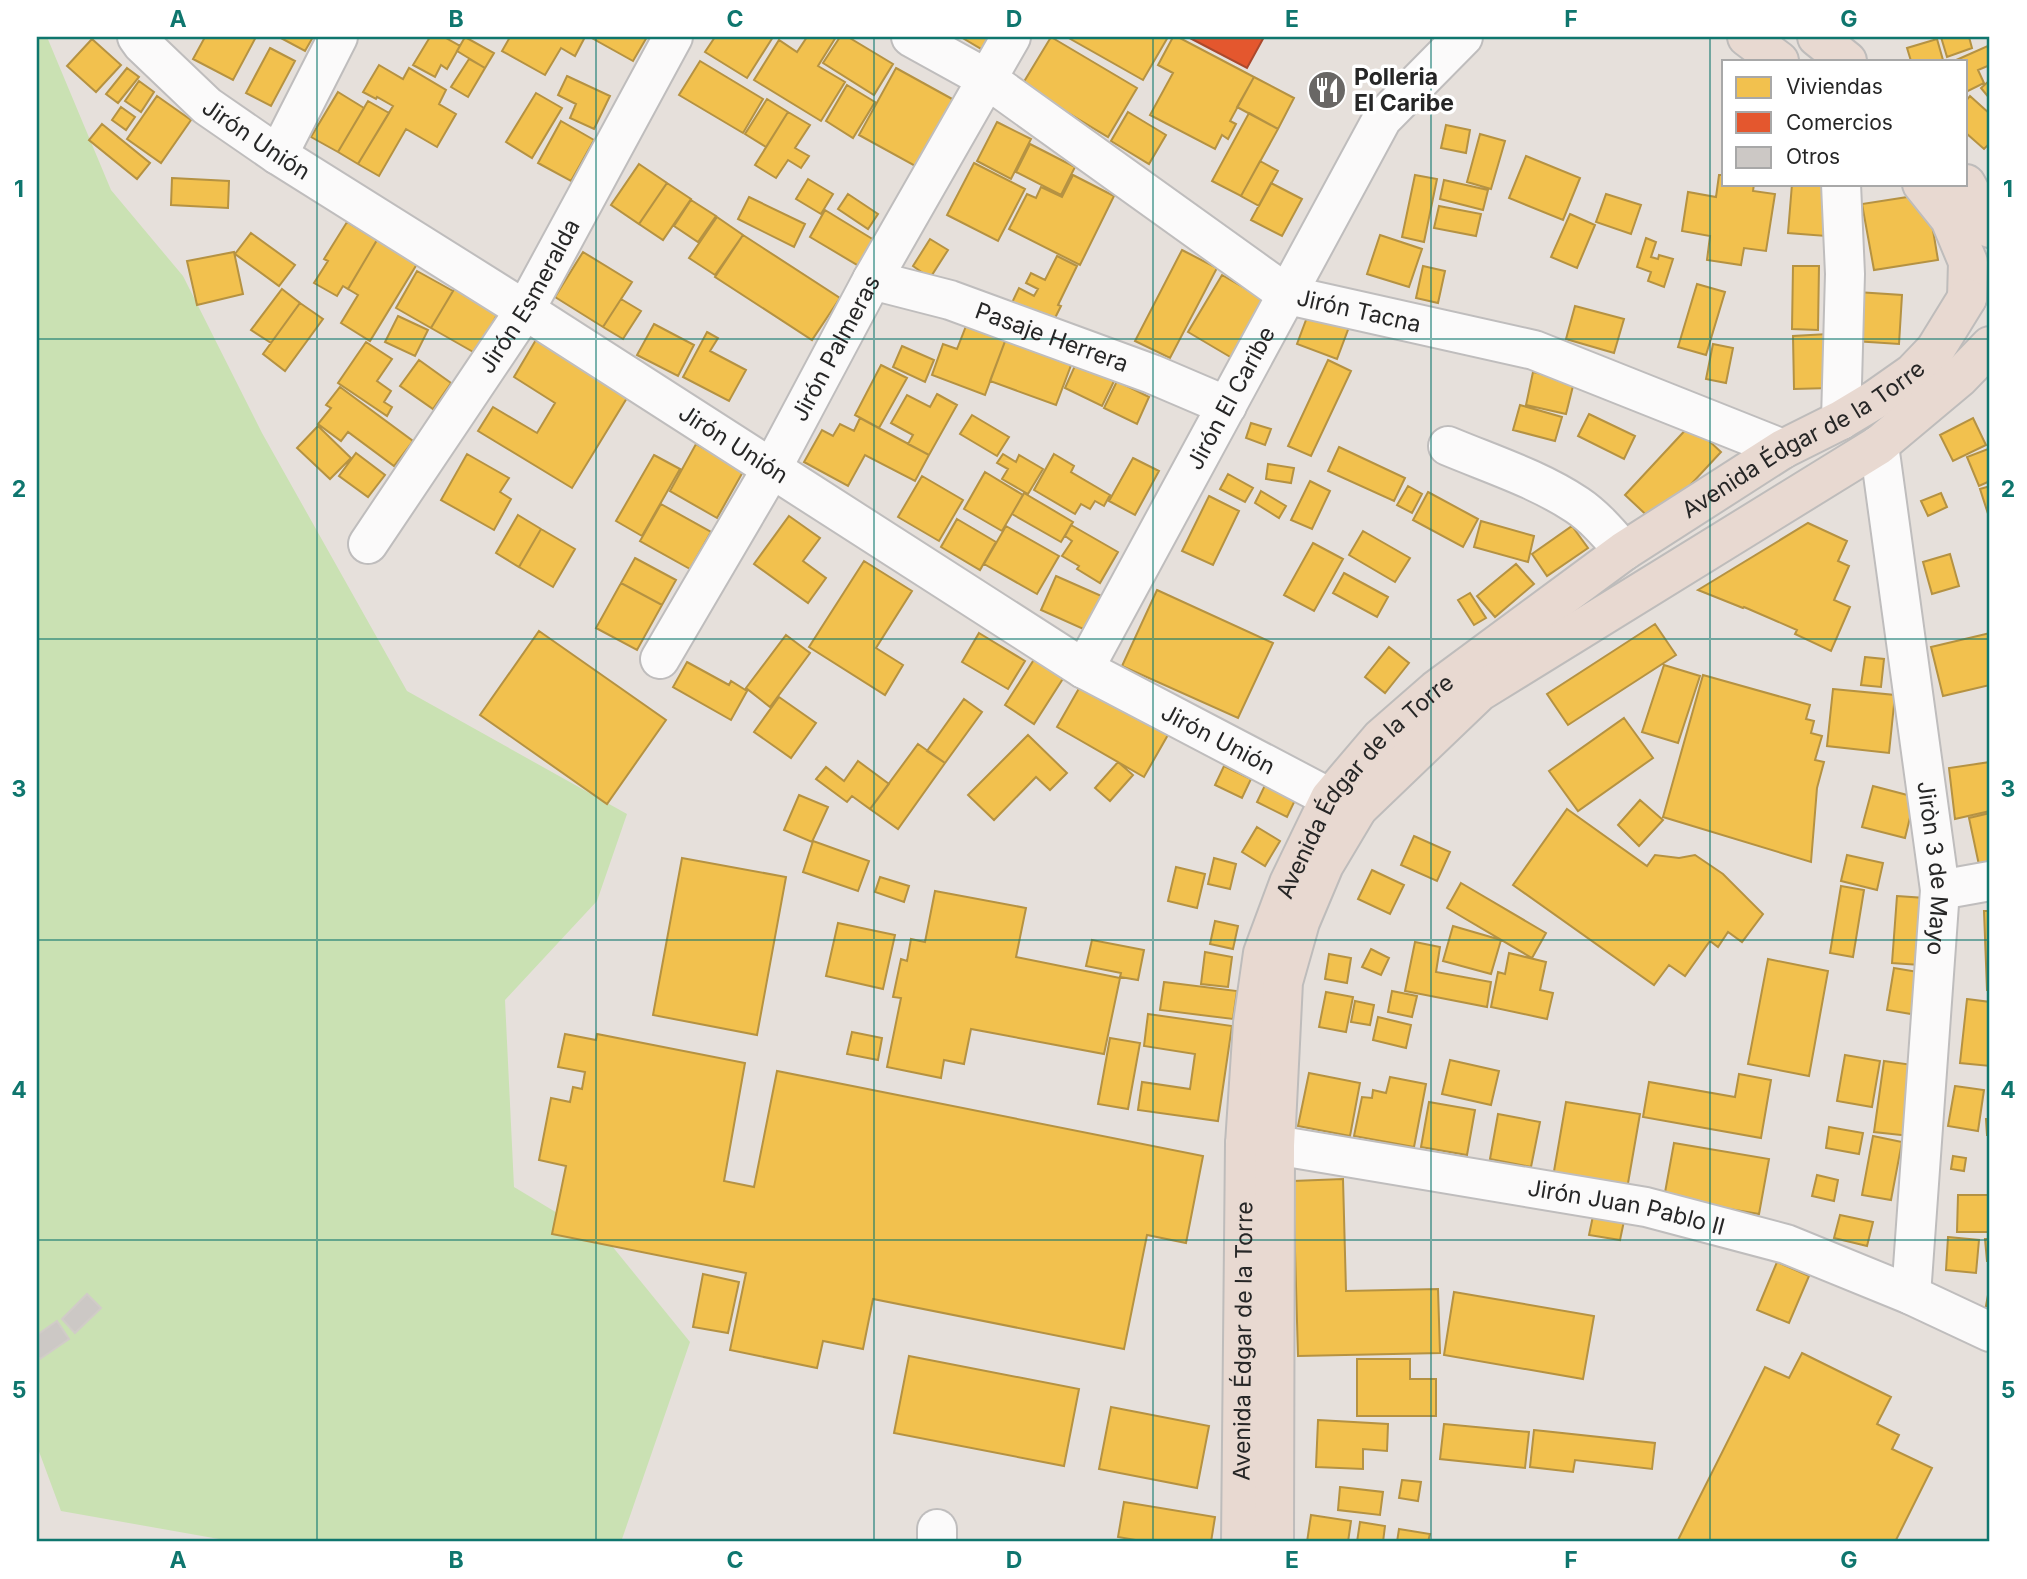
<svg xmlns="http://www.w3.org/2000/svg" width="2027" height="1579" font-family="Inter,sans-serif">
  <style>
    .green { fill: #cae1b3 }
    .homes { fill: #f2c14e; stroke: #b59242; stroke-width: 2 }
    .shops { fill: #e4572e; stroke: #ab482c; stroke-width: 2 }
    .building { fill: #ccc8c5; stroke: #d1ccc8; stroke-width: 2 }
    .lines { fill: none; stroke-linecap: round; stroke-linejoin: round }
    .minor-casing { stroke: #bfbdbd; stroke-width: 42 }
    .highway-casing { stroke: #bebcbb; stroke-width: 42 }
    .minor { stroke: #fbfafa; stroke-width: 38 }
    .highway { stroke: #e8d9d1; stroke-width: 38 }
    .grid { fill: none; stroke: #0f766e; stroke-width: 2; stroke-opacity: 0.55 }
    .labels { text-anchor: middle; stroke-width: 7; stroke-linejoin: round; paint-order: stroke }
    .poi-label { font-size: 23px; font-weight: bold; fill: #262626; stroke: #fff; text-anchor: start }
    .street-label { font-size: 23px; fill: #262626; stroke: #fff }
    .neatline { fill: none; stroke: #0f766e; stroke-width: 2.5 }
    .grid-label { font-size: 23px; text-anchor: middle; font-weight: bold; fill: #0f766e }
  </style>
  <rect width="100%" height="100%" fill="#e6e0db"/>
  <!-- green -->
  <path class="green" d="M37 37H47L111 190 183 276 262 433 407 691 627 814 597 901 505 1000 514 1187 612 1246 690 1342 621 1542H236L61 1511 37 1446Z"/>
  <!-- homes -->
  <path class="homes" d="M205 37H256L233 80 193 59Z
    M279 37H313L305 51Z
    M430 37H444L460 46 447 69 441 65 435 77 413 65Z
    M465 37 494 53 485 68 457 51Z
    M510 37H585L575 56 561 48 545 75 502 51Z
    M590 37H647L633 61Z
    M715 37H773L747 78 705 52Z
    M807 37H836L818 66 845 82 821 121 754 80 779 40 797 52Z
    M840 37H848L893 64 874 95 823 63Z
    M961 37H990L983 50Z
    M1051 37 1137 88 1108 137 1022 85Z
    M1067 37H1168L1143 80Z
    M1173 37H1178L1254 77 1230 121 1236 124 1228 139 1222 135 1215 149 1150 115 1173 73 1158 65Z
    M1941 37H1969L1972 48 1947 57Z
    M92 39 121 65 96 92 67 66Z
    M1937 39 1943 60 1911 61 1907 48Z
    M1990 45V65L1978 70 1984 83 1966 92V61H1954Z
    M270 48 295 61 271 106 246 93Z
    M469 59 485 68 468 97 451 87Z
    M700 61 763 99 743 133 679 95Z
    M379 65 403 79 409 68 446 90 439 104 456 114 437 147 406 129 379 176 358 164 393 106 377 97 376 99 363 92Z
    M127 68 139 77 118 103 106 94Z
    M896 68 954 100 917 167 859 135Z
    M567 76 610 96 594 129 570 118 576 104 558 95Z
    M1254 77 1294 98 1278 129 1237 107Z
    M1990 80V99L1981 88Z
    M139 81 154 92 141 112 125 101Z
    M847 85 875 102 853 138 826 121Z
    M338 92 364 108 338 152 311 137Z
    M536 93 562 108 532 158 506 142Z
    M157 96 191 120 161 163 127 139Z
    M1970 96 1990 114V143L1984 149 1966 133V101Z
    M767 99 788 112 766 147 745 134Z
    M368 101 389 113 358 164 338 152Z
    M121 107 135 117 126 130 112 120Z
    M788 112 810 125 795 148 809 156 801 168 788 160 776 178 755 165Z
    M1128 112 1166 135 1149 164 1111 141Z
    M1249 113 1278 129 1241 196 1212 181Z
    M561 121 594 140 571 181 538 163Z
    M997 122 1031 139 1011 179 977 161Z
    M102 124 150 163 137 179 89 140Z
    M1446 125 1470 130 1466 153 1441 148Z
    M1480 134 1505 141 1491 189 1467 182Z
    M1030 144 1075 167 1061 195 1016 172Z
    M1526 156 1580 178 1563 220 1509 198Z
    M1260 161 1278 171 1259 206 1241 196Z
    M974 163 1025 189 998 241 947 215Z
    M639 164 667 183 639 224 611 205Z
    M1073 175 1114 196 1080 265 1009 229 1027 194 1036 198 1041 187 1062 197Z
    M1415 175 1437 179 1424 242 1402 237Z
    M1719 175H1724V184H1754L1753 191 1775 194 1766 251 1744 248 1741 265 1707 260 1710 236 1682 231 1688 192 1716 197Z
    M172 178 229 181 228 208 171 205Z
    M808 179 833 194 821 214 796 199Z
    M1444 180 1488 190 1483 210 1440 199Z
    M667 183 691 199 663 240 639 224Z
    M1271 183 1302 199 1282 236 1251 220Z
    M1792 184H1830L1826 236 1788 233Z
    M848 194 878 214 868 229 838 209Z
    M1606 194 1641 205 1631 234 1596 222Z
    M1927 194 1938 260 1874 270 1862 204Z
    M749 197 805 224 794 247 738 219Z
    M691 200 716 216 698 242 674 226Z
    M1439 206 1481 214 1476 236 1434 228Z
    M825 210 879 243 864 269 810 237Z
    M1570 214 1595 225 1577 268 1551 257Z
    M717 217 743 235 715 275 689 258Z
    M347 222 377 240 348 289 343 286 337 296 314 283 328 261 324 259Z
    M251 233 295 265 279 286 235 254Z
    M743 235 840 298 812 340 715 277Z
    M1380 235 1422 249 1409 287 1367 274Z
    M1646 238 1656 242 1651 257 1658 259 1659 255 1673 259 1664 287 1648 281 1651 272 1637 267Z
    M930 239 948 250 930 278 913 266Z
    M377 240 417 264 370 341 341 323 358 295 348 289Z
    M1182 250 1217 268 1170 358 1135 341Z
    M234 252 243 294 197 305 187 261Z
    M583 252 632 282 603 327 555 297Z
    M1057 256 1077 266 1058 305 1061 306 1048 332 1008 311 1019 288 1034 296 1038 289 1026 283 1031 273 1045 280Z
    M1423 266 1445 271 1438 303 1416 298Z
    M1793 266H1819L1818 330 1792 329Z
    M417 271 453 291 431 328 396 308Z
    M1222 275 1267 301 1232 358 1188 332Z
    M1697 284 1725 292 1706 355 1678 347Z
    M456 286 500 310 475 353 431 328Z
    M282 289 300 303 271 343 251 330Z
    M1857 292 1902 295 1899 344 1854 341Z
    M621 299 641 311 623 339 603 327Z
    M300 303 323 319 285 371 263 354Z
    M1575 306 1624 319 1614 353 1566 339Z
    M1309 312 1349 327 1337 359 1297 344Z
    M398 316 428 330 415 356 385 342Z
    M968 321 1007 336 985 395 932 375 943 344 957 349Z
    M654 324 694 345 678 376 637 355Z
    M707 332 718 338 710 351 746 370 729 401 683 377Z
    M1828 334 1830 388 1794 389 1793 336Z
    M1007 336 1073 360 1056 405 990 381Z
    M537 338 630 393 572 488 478 431 493 407 537 433 555 403 514 377Z
    M366 342 392 359 377 381 391 391 384 402 392 407 387 416 338 383Z
    M1713 344 1733 348 1726 383 1706 379Z
    M902 346 934 360 925 382 893 367Z
    M1078 359 1116 377 1102 406 1065 388Z
    M419 360 451 383 433 409 400 386Z
    M1328 360 1351 371 1311 456 1288 446Z
    M881 365 907 378 879 428 855 415Z
    M1533 372 1574 382 1566 414 1526 405Z
    M1117 381 1149 397 1137 424 1104 408Z
    M340 387 413 441 394 466 348 432 341 441 318 424 331 408 326 405Z
    M937 394 957 405 929 455 908 444 913 435 891 423 907 395 930 407Z
    M1520 405 1562 417 1555 441 1513 430Z
    M1589 414 1635 436 1624 459 1578 436Z
    M972 415 1009 437 997 456 960 434Z
    M860 418 929 455 915 481 865 455 848 486 804 462 822 430 833 436 840 424 854 431Z
    M1973 418 1986 445 1953 461 1940 435Z
    M1251 423 1271 429 1265 445 1246 438Z
    M1691 424 1721 452 1655 523 1625 495Z
    M318 426 351 458 330 479 297 448Z
    M696 444 744 470 717 518 670 491Z
    M1339 447 1405 478 1394 501 1328 471Z
    M1988 449 1990 454V481L1979 486 1967 457Z
    M356 453 385 475 368 497 339 476Z
    M467 454 509 478 500 492 511 499 494 530 441 500Z
    M1003 454 1016 462 1019 455 1043 469 1028 494 1002 479 1008 469 997 463Z
    M1054 454 1074 466 1071 472 1110 495 1104 506 1095 501 1090 509 1081 504 1075 514 1034 490Z
    M654 455 680 469 642 536 616 521Z
    M1133 458 1159 471 1135 515 1109 501Z
    M1268 464 1294 468 1291 483 1266 479Z
    M985 472 1023 495 1002 531 964 509Z
    M1228 474 1253 488 1245 502 1220 489Z
    M922 476 963 500 939 541 898 517Z
    M1310 481 1330 491 1312 529 1291 520Z
    M1408 486 1422 494 1412 513 1397 505Z
    M1990 486V520L1980 489Z
    M1261 491 1286 506 1279 518 1255 503Z
    M1428 492 1478 519 1463 547 1413 520Z
    M1024 493 1073 522 1061 542 1012 514Z
    M1941 493 1947 507 1928 516 1921 501Z
    M1209 496 1239 511 1213 565 1182 551Z
    M661 504 711 532 690 569 640 541Z
    M518 515 541 529 519 567 496 553Z
    M789 516 820 538 803 561 826 578 808 603 754 564Z
    M957 519 996 542 980 570 941 547Z
    M1481 521 1534 536 1528 562 1474 547Z
    M1808 523 1847 541 1838 561 1849 566 1834 600 1850 607 1831 651 1795 634 1797 630 1744 607 1743 608 1698 590Z
    M1071 525 1118 552 1100 583 1077 569 1079 566 1062 556 1072 541 1065 536Z
    M1006 526 1059 556 1037 594 984 564Z
    M1572 526 1588 548 1547 576 1532 554Z
    M541 529 575 549 553 587 519 567Z
    M1363 531 1410 558 1395 582 1349 555Z
    M1313 543 1343 559 1314 611 1284 595Z
    M1950 554 1959 586 1932 594 1923 562Z
    M635 558 676 580 662 605 621 583Z
    M864 561 912 591 876 648 903 665 885 695 809 647Z
    M1516 564 1534 584 1495 617 1477 596Z
    M1344 573 1388 597 1377 617 1333 593Z
    M1056 576 1106 598 1090 632 1041 610Z
    M621 583 662 605 637 650 596 628Z
    M1157 590 1273 643 1238 718 1122 666Z
    M1470 593 1486 618 1474 625 1458 600Z
    M1655 624 1676 655 1568 725 1547 694Z
    M539 631 666 720 607 804 480 715Z
    M979 633 1025 661 1008 689 962 662Z
    M1990 633V685L1943 696 1931 647Z
    M786 635 810 653 770 707 746 688Z
    M1389 647 1409 663 1385 693 1365 677Z
    M1865 657 1884 659 1881 687 1861 685Z
    M1035 658 1064 677 1034 724 1005 705Z
    M687 662 729 685 731 681 747 691 731 720 673 687Z
    M1664 665 1700 676 1678 743 1642 732Z
    M1703 675 1810 705 1806 719 1814 721 1811 733 1822 736 1815 760 1824 762 1817 788 1811 862 1663 817Z
    M1082 683 1169 733 1144 777 1057 727Z
    M1833 689 1895 695 1889 753 1827 746Z
    M779 697 816 723 791 758 754 732Z
    M964 699 982 712 945 763 927 751Z
    M1624 718 1653 758 1578 811 1549 771Z
    M1028 735 1067 773 1050 790 1036 777 994 820 968 795Z
    M918 744 945 763 898 829 870 809Z
    M858 761 889 784 870 809 852 796 847 802 816 779 826 767 844 781Z
    M1118 762 1133 775 1110 801 1095 788Z
    M1990 762V811L1955 819 1949 768Z
    M1224 766 1251 779 1242 798 1215 785Z
    M1267 781 1297 796 1287 817 1257 802Z
    M1873 786 1915 797 1905 838 1862 827Z
    M799 795 828 807 812 842 784 830Z
    M1640 800 1663 820 1639 846 1618 825Z
    M1567 809 1647 866 1655 855 1679 858 1695 855 1723 874 1763 914 1742 942 1728 932 1718 947 1710 941 1685 976 1669 965 1654 985 1513 885Z
    M1990 813V863L1979 865 1969 818Z
    M1257 827 1280 841 1265 866 1242 852Z
    M1414 836 1450 852 1437 881 1401 865Z
    M813 841 869 861 858 891 803 872Z
    M1847 855 1883 863 1877 890 1841 881Z
    M682 858 786 877 757 1035 653 1015Z
    M1214 858 1236 864 1230 889 1208 884Z
    M1176 867 1205 874 1197 908 1168 901Z
    M1372 870 1404 885 1390 914 1358 899Z
    M880 877 909 886 904 902 875 892Z
    M1461 883 1546 933 1532 958 1447 908Z
    M1841 886 1864 890 1853 957 1830 953Z
    M935 891 1026 908 1016 957 1120 978 1104 1054 971 1029 964 1064 944 1060 941 1078 887 1067 901 998 893 997 901 959 907 961 911 939 925 942Z
    M1897 896 1925 898 1920 965 1892 963Z
    M1984 911H1990V990H1987Z
    M1215 921 1238 926 1233 949 1210 944Z
    M838 923 895 935 883 989 826 976Z
    M1453 926 1501 940 1491 974 1443 961Z
    M1092 940 1144 950 1138 980 1120 977 1121 973 1086 966Z
    M1415 942 1440 947 1436 972 1491 982 1487 1007 1405 991Z
    M1371 949 1389 958 1381 975 1362 967Z
    M1205 952 1232 957 1228 987 1201 984Z
    M1509 953 1546 962 1540 990 1553 993 1547 1019 1491 1007 1498 972 1505 974Z
    M1329 954 1351 958 1347 983 1325 979Z
    M1768 959 1828 971 1809 1076 1748 1064Z
    M1894 968 1924 973 1917 1015 1887 1010Z
    M1164 982 1237 991 1233 1019 1160 1010Z
    M1392 991 1417 996 1412 1017 1388 1012Z
    M1326 992 1353 997 1346 1032 1319 1027Z
    M1967 999 1990 1002V1066L1960 1063Z
    M1355 1001 1374 1005 1370 1025 1351 1022Z
    M1148 1014 1232 1026 1218 1121 1138 1110 1142 1082 1190 1089 1195 1054 1144 1046Z
    M1378 1017 1411 1025 1406 1048 1373 1040Z
    M852 1032 882 1038 878 1060 847 1054Z
    M565 1034 596 1040 597 1034 745 1063 724 1181 754 1187 777 1071 1203 1156 1186 1243 1147 1235 1124 1349 873 1299 863 1349 823 1341 817 1368 730 1350 746 1273 552 1234 566 1166 539 1160 551 1098 570 1102 573 1087 582 1089 585 1072 558 1067Z
    M1110 1038 1140 1043 1128 1109 1098 1104Z
    M1845 1055 1880 1061 1872 1107 1837 1101Z
    M1450 1060 1499 1071 1491 1105 1442 1094Z
    M1884 1061 1920 1066 1910 1136 1874 1132Z
    M1309 1073 1360 1083 1350 1136 1298 1126Z
    M1739 1074 1771 1080 1761 1138 1643 1117 1649 1082 1735 1097Z
    M1390 1077 1426 1084 1414 1147 1354 1136 1362 1097 1372 1098 1373 1090 1386 1093Z
    M1955 1086 1984 1090 1978 1131 1948 1126Z
    M1429 1102 1475 1110 1467 1155 1421 1147Z
    M1566 1102 1640 1114 1627 1189 1553 1177Z
    M1498 1114 1540 1122 1531 1167 1490 1159Z
    M1986 1119H1990V1135H1987Z
    M1829 1127 1863 1133 1859 1154 1826 1148Z
    M1873 1136 1902 1142 1891 1200 1862 1195Z
    M1674 1143 1769 1159 1759 1214 1664 1198Z
    M1953 1156 1966 1158 1964 1171 1951 1169Z
    M1817 1175 1838 1180 1834 1201 1812 1196Z
    M1343 1179 1346 1291 1438 1289 1440 1353 1298 1356 1293 1181Z
    M1958 1195H1990V1232H1957Z
    M1840 1215 1873 1222 1867 1246 1834 1238Z
    M1593 1216 1624 1221 1620 1240 1589 1235Z
    M1948 1237 1979 1240 1976 1273 1946 1270Z
    M1985 1239H1990V1261H1987Z
    M1777 1262 1809 1276 1789 1323 1757 1310Z
    M703 1274 739 1282 728 1333 693 1327Z
    M1990 1284V1307L1986 1306Z
    M1454 1292 1594 1316 1583 1379 1444 1355Z
    M1802 1353 1891 1397 1877 1424 1899 1435 1892 1449 1932 1468 1895 1542H1677L1765 1367 1789 1378Z
    M909 1356 1079 1389 1064 1466 894 1433Z
    M1357 1359H1410V1379H1436V1416H1357Z
    M1111 1407 1209 1426 1197 1488 1099 1469Z
    M1318 1420 1388 1424 1387 1451 1363 1449V1469L1316 1467Z
    M1444 1424 1529 1432 1525 1468 1440 1459Z
    M1534 1430 1655 1443 1652 1469 1575 1460 1573 1472 1530 1467Z
    M1402 1480 1421 1482 1418 1501 1399 1498Z
    M1340 1487 1383 1492 1380 1515 1338 1510Z
    M1124 1502 1215 1517 1211 1542H1147L1118 1537Z
    M1311 1515 1351 1521 1348 1542H1307Z
    M1360 1522 1385 1526 1383 1542H1357Z
    M1399 1529 1430 1534 1428 1542H1397Z"/>
  <!-- shops -->
  <path class="shops" d="M1188 37H1264L1247 68Z"/>
  <!-- building -->
  <path class="building" d="M87 1294 101 1308 75 1333 62 1319Z
    M57 1321 69 1339 40 1359 37 1355V1335Z"/>
  <g class="lines">
    <defs>
      <g id="minor">
        <path id="s1" d="M137 37 142 44 207 106 278 155 525 310 1084 669 1330 798 1358 808"/>
        <path id="s2" d="M911 37 987 79 1288 295 1534 350 1783 449"/>
        <path d="M278 155 338 37"/>
        <path d="M1841 184 1845 274 1841 420"/>
        <path id="s3" d="M872 280 950 300 1152 374 1227 406"/>
        <path id="s4" d="M1879 445 1940 890 1911 1295"/>
        <path d="M1448 446C1491 464 1538 479 1577 505 1595 517 1610 535 1624 551"/>
        <path id="s5" d="M368 544 525 310 673 37"/>
        <path id="s6" d="M660 659 772 468 872 280 1011 37"/>
        <path id="s7" d="M1084 669 1382 119 1463 37"/>
        <path d="M1940 890 1990 881"/>
        <path id="s8" d="M1245 1144 1275 1145 1646 1207 1786 1244 1911 1295 1990 1332"/>
        <path d="M937 1542V1529"/>
      </g>
      <g id="highway">
        <path d="M1747 37 1779 61"/>
        <path d="M1817 37 1847 61"/>
        <path d="M1922 184 1950 219 1968 262 1967 298"/>
        <path d="M1966 184 1990 228"/>
        <path id="s9" d="M1241 1542 1245 1144 1253 1023 1263 953 1289 883 1330 798 1381 738 1436 690 1624 551 1783 449 1841 420 1876 399 1913 373 1935 350 1967 298"/>
        <path d="M1274 1542 1275 1145 1283 982 1300 922 1324 865 1358 808 1479 692 1879 445 1959 378 1990 346"/>
      </g>
    </defs>
    <!-- minor casing -->
    <use href="#minor" class="minor-casing"/>
    <!-- highway casing -->
    <use href="#highway" class="highway-casing"/>
    <!-- minor -->
    <use href="#minor" class="minor"/>
    <!-- highway -->
    <use href="#highway" class="highway"/>
  </g>
  <!-- grid -->
  <path class="grid" d="M317 37V1542M596 37V1542M874 37V1542M1153 37V1542M1431 37V1542M1710 37V1542M37 339H1990M37 639H1990M37 940H1990M37 1240H1990"/>
  <!-- icons -->
  <defs>
    <symbol id="restaurant-disc" viewBox="-11 -11 22 22"><circle r="9.5" fill="#696765" stroke="#fff"/><path d="M-5-6h1v4h1v-4h1v4h1v-4h1v5L-1.5 .5V6h-2V.5L-5-1ZM5-6V6H3V1.5H1.5Q1.5-4 5-6Z" fill="#fff"/></symbol>
  </defs>
  <g fill-rule="evenodd">
    <use href="#restaurant-disc" x="1305" y="68" width="44" height="44"/>
  </g>
  <g class="labels">
    <!-- poi labels -->
    <g class="poi-label">
      <text x="1354" y="85">Polleria<tspan x="1354" dy="26">El Caribe</tspan></text>
    </g>
    <!-- street labels -->
    <g class="street-label">
      <text dy="8" stroke="none"><textPath href="#s1" startOffset="158">Jirón Unión</textPath></text>
      <text dy="8" stroke="none"><textPath href="#s5" startOffset="296">Jirón Esmeralda</textPath></text>
      <text dy="8" stroke="none"><textPath href="#s2" startOffset="530">Jirón Tacna</textPath></text>
      <text dy="8" stroke="none"><textPath href="#s3" startOffset="189">Pasaje Herrera</textPath></text>
      <text dy="8" stroke="none"><textPath href="#s6" startOffset="357">Jirón Palmeras</textPath></text>
      <text dy="8" stroke="none"><textPath href="#s7" startOffset="308">Jirón El Caribe</textPath></text>
      <text dy="8" stroke="none"><textPath href="#s9" startOffset="1356">Avenida Édgar de la Torre</textPath></text>
      <text dy="8" stroke="none"><textPath href="#s1" startOffset="724">Jirón Unión</textPath></text>
      <text dy="8" stroke="none"><textPath href="#s1" startOffset="1292">Jirón Unión</textPath></text>
      <text dy="8" stroke="none"><textPath href="#s9" startOffset="789">Avenida Édgar de la Torre</textPath></text>
      <text dy="8" stroke="none"><textPath href="#s4" startOffset="427">Jiròn 3 de Mayo</textPath></text>
      <text dy="8" stroke="none"><textPath href="#s8" startOffset="387">Jirón Juan Pablo II</textPath></text>
      <text dy="8" stroke="none"><textPath href="#s9" startOffset="201">Avenida Édgar de la Torre</textPath></text>
    </g>
  </g>
  <!-- border -->
  <rect width="2027" height="1579" fill="none" stroke="#ffffff" stroke-width="77"/>
  <!-- legend -->
  <rect x="1722" y="60" width="245" height="126" fill="#ffffff" stroke="#a8a8a8" stroke-width="2"/>
  <rect x="1736" y="77" width="35" height="21" fill="#f2c14e" stroke="#a8a8a8" stroke-width="2"/>
  <text x="1786" y="94" font-size="21" fill="#262626">Viviendas</text>
  <rect x="1736" y="112" width="35" height="21" fill="#e4572e" stroke="#a8a8a8" stroke-width="2"/>
  <text x="1786" y="130" font-size="21" fill="#262626">Comercios</text>
  <rect x="1736" y="147" width="35" height="21" fill="#ccc8c5" stroke="#a8a8a8" stroke-width="2"/>
  <text x="1786" y="164" font-size="21" fill="#262626">Otros</text>
  <rect x="38" y="38" width="1950" height="1502" class="neatline"/>
  <g class="grid-label">
    <text x="178" y="27">A</text>
    <text x="456" y="27">B</text>
    <text x="735" y="27">C</text>
    <text x="1014" y="27">D</text>
    <text x="1292" y="27">E</text>
    <text x="1571" y="27">F</text>
    <text x="1849" y="27">G</text>
    <text x="19" y="197">1</text>
    <text x="2008" y="197">1</text>
    <text x="19" y="497">2</text>
    <text x="2008" y="497">2</text>
    <text x="19" y="797">3</text>
    <text x="2008" y="797">3</text>
    <text x="19" y="1098">4</text>
    <text x="2008" y="1098">4</text>
    <text x="19" y="1398">5</text>
    <text x="2008" y="1398">5</text>
    <text x="178" y="1568">A</text>
    <text x="456" y="1568">B</text>
    <text x="735" y="1568">C</text>
    <text x="1014" y="1568">D</text>
    <text x="1292" y="1568">E</text>
    <text x="1571" y="1568">F</text>
    <text x="1849" y="1568">G</text>
  </g>
</svg>
